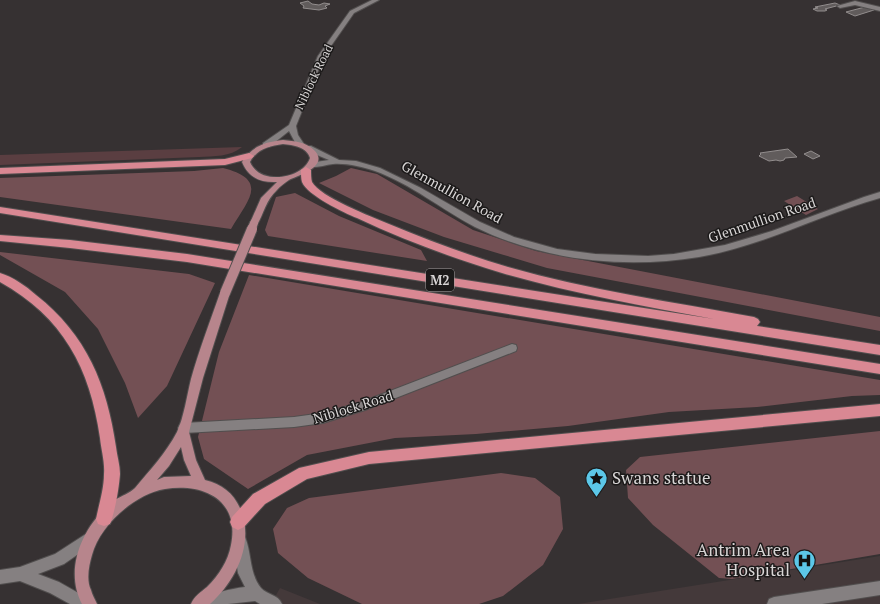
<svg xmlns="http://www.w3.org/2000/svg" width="880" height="604" font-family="'PT Serif',serif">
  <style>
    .built { fill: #44393a }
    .green { fill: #5a3e41 }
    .forest { fill: #735054 }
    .building { fill: #615c5c; stroke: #928d8d }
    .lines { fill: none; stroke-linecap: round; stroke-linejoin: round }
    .minor-casing { stroke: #514e4e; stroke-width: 2 }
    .major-casing { stroke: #514e4e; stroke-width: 2 }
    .highway-casing { stroke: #514e4e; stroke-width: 2 }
    .minor { fill: #858081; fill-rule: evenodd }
    .major { fill: #b7858c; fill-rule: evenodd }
    .highway { fill: #d98893; fill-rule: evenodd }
    .major-bridge-far1-casing { stroke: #514e4e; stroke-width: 10; stroke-linecap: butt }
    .major-bridge-casing { stroke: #514e4e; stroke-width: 12; stroke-linecap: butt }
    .major-bridge-far1 { stroke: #b7858c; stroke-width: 8 }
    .major-bridge { stroke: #b7858c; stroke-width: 10 }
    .labels { text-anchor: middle; stroke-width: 3; stroke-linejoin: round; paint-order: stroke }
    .far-street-label { font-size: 12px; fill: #d8d5d5; stroke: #1c1a1a }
    .shield { fill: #1c1a1a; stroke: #a09d9d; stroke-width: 1 }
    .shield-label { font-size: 13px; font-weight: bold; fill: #d8d5d5 }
    .street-label { font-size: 14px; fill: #d8d5d5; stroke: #1c1a1a }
    .near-poi-label { font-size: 17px; fill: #d8d5d5; stroke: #1c1a1a; text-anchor: start }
  </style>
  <rect width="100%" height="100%" fill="#363132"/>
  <!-- built -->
  <path class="built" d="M880 556V604H578Z
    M280 588 320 604H271Z"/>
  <!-- green -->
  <path class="green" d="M242 147C230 157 214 156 199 157L0 165V155Z"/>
  <!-- forest -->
  <path class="forest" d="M223 168C270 180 248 200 231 229L0 197V178L194 171Z
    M351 168 377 174 473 230 536 251 880 317V331L547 268 444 237 373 210 319 183 336 176Z
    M295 193 339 216 421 250 427 261 268 236 265 230 276 197Z
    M797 196 818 209 806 215 784 201Z
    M0 252 189 274 215 283 167 386 138 418 125 383 98 329 65 292 0 255Z
    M249 275 880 380V395L852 396 757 407 669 412 568 426 476 434 395 438 307 455 248 489 204 459 198 437 219 352Z
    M880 431V554L732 579 719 578 653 525 628 498 626 470 640 457Z
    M501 473 535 478 560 497 563 529 543 565 503 596 479 604H362L308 578 278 553 273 529 287 508 309 498Z"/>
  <!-- building -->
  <path class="building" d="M308 1 312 4 319 5 324 3 330 4 325 6 327 8 319 10 303 8 304 6 300 3Z
    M835 3 840 5 825 9 827 10 825 11H817L813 9 818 8 815 7Z
    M865 7 874 10 855 16 846 12Z
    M788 149 797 157 785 158 784 160 780 161 776 160 769 161 759 156 761 154 760 153Z
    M811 151 820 156 813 159 804 154Z"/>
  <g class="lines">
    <defs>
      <path id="minor" d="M372 0H379L354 13 324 56 296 126 298 135 304 144 303 146H297L289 131 269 147H263V143L289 125 318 56 350 11Z
        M855 1 880 7V11L855 5 840 8 837 6Z
        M305 146H311L339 160 356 161 380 168 421 188 480 222 514 237 557 249 595 254 648 256 674 254 725 245 772 231 864 197 880 192V198C819 215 763 246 699 257 625 269 543 261 475 227 441 209 411 184 375 171 362 167 347 163 333 164 325 165 317 168 309 167V163L329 160 305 150Z
        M512 344 516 345 517 348 516 351 365 410 323 423 294 427 184 433 180 432 178 428 180 424 184 423 294 417 323 413 359 403Z
        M92 530 97 531 99 536 97 541 64 564 38 574 59 582 89 599 91 604H70L50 593 20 581 0 584V570L20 567 55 554Z
        M240 535 245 537C252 554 249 573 261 588 267 595 278 594 282 604H260L255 601 228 604H198L200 599C215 593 229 589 245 587L238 573 233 542 235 537Z
        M880 581V595L822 604H767L769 599 774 597Z"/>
      <path id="major" d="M283 140C294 141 307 142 315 151 329 167 297 176 289 180 285 183 280 186 277 190 266 200 264 213 257 225H251L250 223 261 198 277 182C260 183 248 177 242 162 252 146 265 142 283 140ZM283 144C293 145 307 147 310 158 303 179 260 186 250 162 257 149 269 146 283 144Z
        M225 290 230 293 203 378 189 432 196 460 205 480C222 484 233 493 240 508 255 542 236 581 210 604H191C194 596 201 592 207 587 219 575 228 561 231 545 240 500 204 483 165 489 135 494 100 525 92 555 89 565 86 580 91 590 92 595 95 599 97 604H82C63 568 84 523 115 500 121 496 130 493 135 488 150 470 166 453 177 432 184 417 187 395 191 379 199 350 210 322 220 293ZM181 447 184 460 191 476 164 477 157 480 169 466Z"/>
      <path id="highway" d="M249 153 254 156 252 158 225 165 0 174V168L225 159Z
        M306 167 311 170C311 173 311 179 312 182 320 197 372 217 389 224 428 240 467 255 508 267 589 290 672 302 754 317L758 319 760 322 757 326 880 345V355L0 213V207L714 319C643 306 571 293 502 273 452 258 404 240 357 218 344 213 307 195 302 182 301 179 301 174 301 170Z
        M0 235 70 240 187 254 880 364V374L187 262 70 248 0 241Z
        M0 273C13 277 26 286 36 295 87 335 107 385 116 447 117 456 120 465 120 474 119 488 115 512 110 524L104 526 98 524 96 519C99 504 104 489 104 474 105 462 101 449 100 438 90 368 63 317 0 282Z
        M880 404V416L369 464 307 479 265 504 244 527 238 530 232 527 230 522 232 517 253 494 299 468 369 452Z"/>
    </defs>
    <!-- minor casing -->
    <use href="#minor" class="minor-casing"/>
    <!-- major casing -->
    <use href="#major" class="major-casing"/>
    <!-- highway casing -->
    <use href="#highway" class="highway-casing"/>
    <!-- minor -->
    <use href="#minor" class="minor"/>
    <!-- major -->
    <use href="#major" class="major"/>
    <!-- highway -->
    <use href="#highway" class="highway"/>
    <defs>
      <path id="major-bridge-far1" d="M251 230 254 223"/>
      <path id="major-bridge" d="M225 293 252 229"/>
    </defs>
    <!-- major-bridge-far1 casing -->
    <use href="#major-bridge-far1" class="major-bridge-far1-casing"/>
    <!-- major-bridge casing -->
    <use href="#major-bridge" class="major-bridge-casing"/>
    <!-- major-bridge-far1 -->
    <use href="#major-bridge-far1" class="major-bridge-far1"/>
    <!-- major-bridge -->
    <use href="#major-bridge" class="major-bridge"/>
  </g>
  <!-- icons -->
  <defs>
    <symbol id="sight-pin" viewBox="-11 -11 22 30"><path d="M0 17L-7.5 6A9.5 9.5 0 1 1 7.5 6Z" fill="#5cc7e8" stroke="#1c1a1a"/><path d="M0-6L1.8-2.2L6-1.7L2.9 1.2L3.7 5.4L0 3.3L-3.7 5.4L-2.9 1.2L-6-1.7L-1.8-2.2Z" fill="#111"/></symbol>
    <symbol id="hospital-pin" viewBox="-11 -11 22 30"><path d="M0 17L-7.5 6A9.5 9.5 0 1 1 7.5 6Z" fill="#5cc7e8" stroke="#1c1a1a"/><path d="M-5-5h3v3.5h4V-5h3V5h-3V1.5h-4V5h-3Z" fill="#111"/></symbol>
  </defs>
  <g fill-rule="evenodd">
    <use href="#sight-pin" x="584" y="466" width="25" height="34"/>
    <use href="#hospital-pin" x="792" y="548" width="25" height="34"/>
  </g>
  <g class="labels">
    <!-- far-street labels -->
    <g class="far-street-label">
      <text transform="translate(314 77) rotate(-64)" y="4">Niblock Road</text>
    </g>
    <!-- shield labels -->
    <rect class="shield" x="426" y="269" width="28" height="22" rx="3"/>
    <g class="shield-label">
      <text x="440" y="285">M2</text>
    </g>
    <!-- street labels -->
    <g class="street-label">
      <text transform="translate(452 192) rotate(29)" y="5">Glenmullion Road</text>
      <text transform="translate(762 220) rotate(-19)" y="5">Glenmullion Road</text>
      <text transform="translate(353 407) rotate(-17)" y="5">Niblock Road</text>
    </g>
    <!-- near-poi labels -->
    <g class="near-poi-label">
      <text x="612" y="484">Swans statue</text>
      <text x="790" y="556" text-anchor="end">Antrim Area<tspan x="790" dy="20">Hospital</tspan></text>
    </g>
  </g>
</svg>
